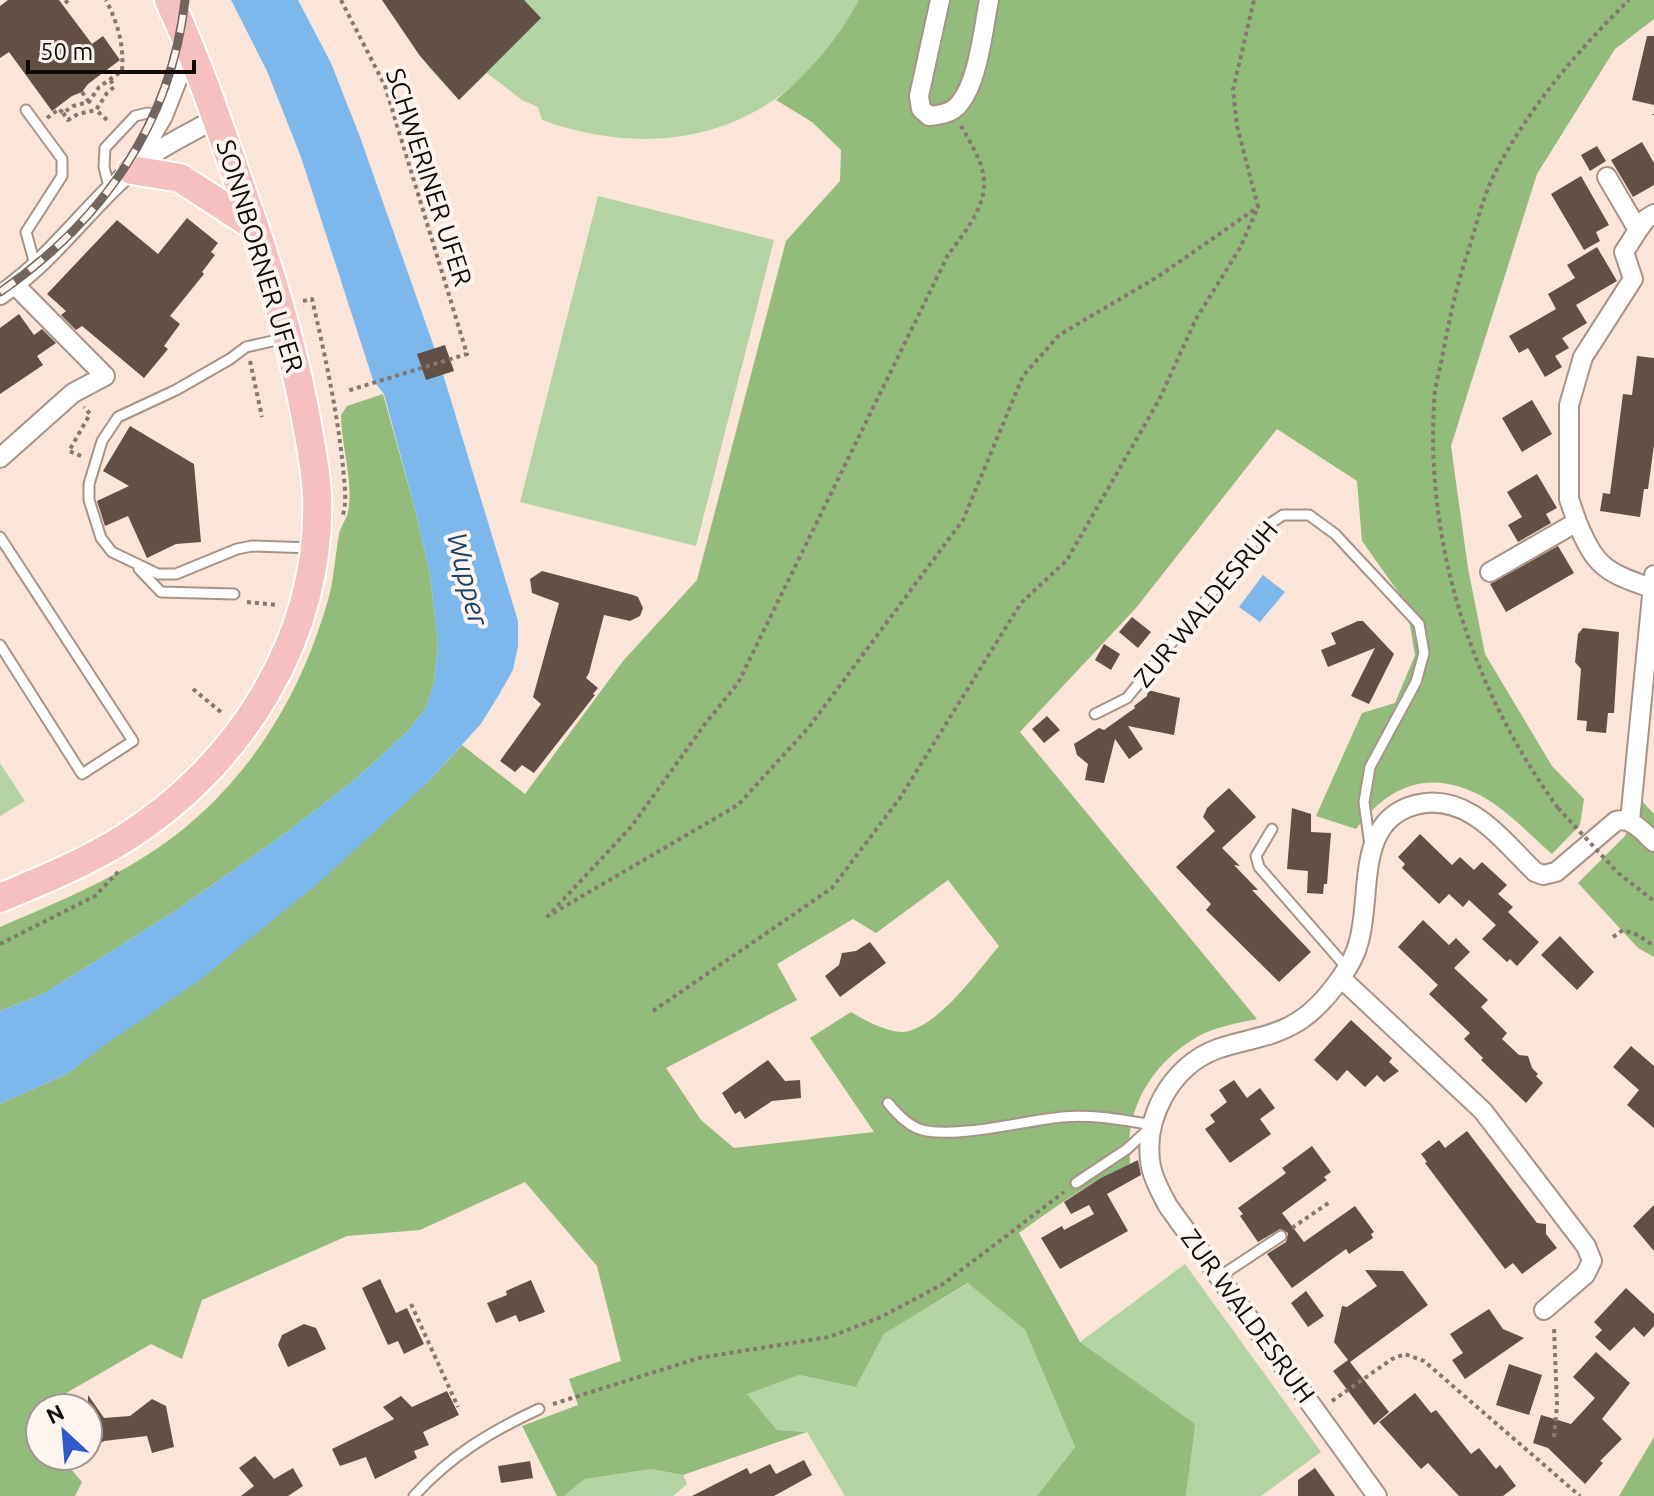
<svg xmlns="http://www.w3.org/2000/svg" width="1654" height="1496" font-family="Ubuntu,sans-serif">
  <style>
    .green { fill: #b3d3a2 }
    .forest { fill: #92bb7c; fill-rule: evenodd }
    .water { fill: #7cb8eb }
    .building { fill: #625046 }
    .lines { fill: none; stroke-linecap: round; stroke-linejoin: round }
    .service-casing { stroke: #a79387; stroke-width: 13 }
    .minor-casing { stroke: #a79387; stroke-width: 22 }
    .primary-casing { stroke: #fff; stroke-width: 32 }
    .path { stroke: #86776f; stroke-width: 4; stroke-dasharray: 4 4; stroke-linecap: butt }
    .service { stroke: #fff; stroke-width: 9 }
    .minor { stroke: #fff; stroke-width: 18 }
    .primary { stroke: #f6c0c1; stroke-width: 28 }
    .rail-casing { stroke: #72655d; stroke-width: 9 }
    .rail { stroke: #fef5f0; stroke-width: 6; stroke-dasharray: 18; stroke-linecap: butt }
    .path-bridge { stroke: #86776f; stroke-width: 4; stroke-dasharray: 4 4; stroke-linecap: butt }
    .labels { text-anchor: middle; stroke-width: 8; stroke-linejoin: round; paint-order: stroke }
    .street-label { font-size: 26px; fill: #110a06; stroke: #fef5f0 }
    .water-label { font-size: 28px; font-style: italic; fill: #184567; stroke: #fef5f0 }
  </style>
  <rect width="100%" height="100%" fill="#fbe5d8"/>
  <!-- green -->
  <path class="green" d="M382 0H859C794 126 674 167 542 120L538 107 522 100 487 73 459 100 431 70Z
    M598 196 774 240 696 546 520 502Z
    M0 763 25 801 0 816Z
    M1185 1264 1321 1452 1261 1496H1186L1194 1424 1080 1342Z
    M969 1283 1025 1330 1075 1447 1037 1496H845L807 1432 777 1430 746 1394 799 1375 856 1387 884 1334Z
    M651 1469 683 1475 687 1484 673 1496H564L585 1479Z"/>
  <!-- forest -->
  <path class="forest" d="M859 0H1654V19L1615 49 1537 174 1451 446 1468 568 1485 654 1552 766 1584 799 1580 825 1552 854C1531 836 1509 812 1485 798 1433 768 1390 783 1356 829L1316 816 1362 713 1395 703 1415 655 1406 603 1362 541 1357 481 1277 429 1136 608 1020 732 1257 1019C1238 1023 1214 1027 1197 1037 1164 1056 1138 1088 1131 1126 1128 1138 1130 1152 1130 1164 1090 1182 1055 1207 1019 1233L1080 1342 1195 1424 1186 1496H1037L1075 1447 1025 1330 968 1283 884 1334 856 1387 799 1375 747 1394 777 1430 807 1432 683 1475 651 1469 585 1479 564 1496H557L522 1426 578 1405 569 1379 621 1361 597 1266 525 1182 420 1230 347 1236 202 1300 182 1359 151 1344 56 1399 54 1408H40V1456H60L82 1482 75 1496H0V1104L69 1073 426 784 462 745 525 794 623 661 697 580 786 241 840 181 841 150 812 122 776 100C810 72 838 39 859 0ZM948 880 999 946C976 973 943 1021 909 1031 893 1036 864 1020 851 1012L810 1038 874 1132 734 1148 701 1120 666 1068 797 1000 777 964 853 919 876 933Z
    M383 394 416 513 430 575 438 644 434 683 426 708 405 734 352 782 280 837 178 909 45 993 0 1011V927C44 908 90 889 131 865 232 807 297 710 328 600 334 579 335 556 339 534 341 526 346 520 348 512 354 482 341 445 341 415L347 406Z
    M1640 799 1654 814V957L1638 948 1578 883 1625 836Z
    M1654 1437V1496H1619Z"/>
  <!-- water -->
  <path class="water" d="M231 0H298L331 63 360 137 439 361 518 621V646L513 670 497 698 480 725 426 784 322 880 200 980 106 1044 69 1073 0 1104V1011L45 993 178 909 280 837 352 782 405 734 426 708 434 683 438 644 430 575 416 513 384 394 373 380 301 157 267 71Z
    M1263 575 1285 592 1260 622 1239 607Z"/>
  <!-- building -->
  <path class="building" d="M8 0H59L92 44 103 36 120 60 88 84 82 92 72 96 52 111 9 52 0 58V6Z
    M382 0H524L541 18 459 100 420 56Z
    M1647 36H1654V105L1632 100Z
    M1642 142 1654 163V185L1633 197 1611 160Z
    M1597 146 1606 161 1590 171 1581 155Z
    M1581 176 1609 225 1596 232 1600 241 1584 250 1551 194Z
    M187 218 218 243 211 252 215 255 202 272 204 274 170 316 180 324 164 346 168 349 144 378 82 326 76 330 61 315 66 311 47 294 117 220 158 254Z
    M1597 247 1617 281 1576 305 1587 323 1562 338 1569 348 1555 356 1562 367 1545 377 1528 348 1519 353 1509 336 1556 309 1548 294 1575 278 1567 265Z
    M19 314 34 335 42 329 56 343 37 356 43 365 0 394V328Z
    M445 345 454 371 426 380 417 354Z
    M1637 356 1654 358V445L1648 489H1644L1640 517 1600 511 1603 493 1610 494 1623 394 1632 395Z
    M1532 400 1552 434 1522 452 1502 418Z
    M130 426 194 464 201 542 176 544 147 558 128 516 105 526 97 501 129 486 103 471Z
    M1537 474 1557 508 1546 514 1551 523 1518 542 1508 525 1522 517 1507 492Z
    M1558 546 1574 573 1506 612 1490 584Z
    M542 571 633 595 638 597 643 608 640 616 630 621 604 615 589 673 586 678 598 688 593 694 595 695 534 773 522 765 515 772 500 761 541 704 533 697 559 603 532 593 530 579Z
    M1132 617 1151 632 1138 648 1119 632Z
    M1358 621H1363L1394 654 1369 704 1351 696 1375 648 1328 667 1321 650 1336 644 1331 633Z
    M1583 628 1619 632 1614 713H1608L1606 733 1586 731 1587 721 1577 720 1581 669 1575 662 1578 634Z
    M1104 644 1120 654 1111 670 1095 660Z
    M1148 690 1180 698 1174 735 1128 726 1143 749 1129 759 1115 739 1104 783 1085 780 1088 764 1077 755 1074 744 1099 728 1104 730 1135 708 1134 706 1147 696Z
    M1047 716 1060 730 1044 743 1032 729Z
    M1229 788 1256 817 1222 848 1240 866 1234 865 1258 890H1252L1311 952 1279 982 1206 910 1211 904 1176 867 1215 831 1203 817 1207 808Z
    M1292 808 1311 814V832L1331 833 1327 884H1324L1323 894 1307 893 1308 871 1287 869Z
    M1420 834 1452 865 1460 857 1474 870 1482 862 1507 885 1498 894 1513 907 1508 912 1539 942 1517 966 1510 959 1507 962 1482 939 1496 925 1469 900 1463 907 1449 894 1439 904 1402 868 1405 864 1398 857Z
    M1423 920 1449 945 1456 938 1470 952 1454 968 1488 1000 1481 1007 1507 1033 1502 1039 1519 1055 1528 1056 1532 1068 1538 1074 1536 1076 1543 1083 1526 1103 1481 1060 1483 1058 1464 1039 1470 1033 1429 994 1438 985 1398 947Z
    M1560 936 1594 972 1577 990 1541 955Z
    M870 942 886 963 840 997 825 976 839 965 842 953 856 951Z
    M1351 1020 1392 1058 1389 1062 1399 1071 1384 1082 1377 1075 1365 1087 1347 1070 1337 1081 1314 1060Z
    M1631 1046 1654 1066V1128L1627 1105 1639 1090 1613 1067Z
    M768 1060 785 1081 800 1080 801 1098 772 1101 745 1119 740 1111 735 1114 722 1093Z
    M1234 1080 1247 1098 1260 1088 1275 1108 1260 1119 1271 1134 1230 1163 1205 1129 1215 1122 1210 1115 1227 1102 1219 1090Z
    M1467 1131 1537 1223 1546 1224V1234L1557 1248 1522 1274 1513 1263 1505 1269 1425 1163 1427 1162 1421 1154 1439 1140 1445 1148Z
    M1312 1146 1331 1172 1324 1177 1327 1180 1282 1213 1304 1242 1355 1206 1374 1232 1371 1234 1373 1238 1349 1254 1346 1249 1292 1288 1267 1254 1286 1242 1288 1233 1280 1229 1258 1242 1240 1216 1243 1214 1238 1208 1286 1173 1282 1168Z
    M1138 1160 1141 1175 1107 1194 1128 1231 1060 1269 1041 1238 1062 1226 1064 1230 1094 1214 1089 1205 1071 1214 1064 1202 1101 1178Z
    M1654 1205V1251L1633 1226Z
    M1365 1270 1403 1271 1428 1305 1350 1362 1389 1412 1374 1425 1333 1371 1348 1360 1334 1342 1342 1306 1347 1307 1377 1286Z
    M380 1279 396 1313 407 1308 424 1344 404 1354 398 1341 388 1345 362 1288Z
    M531 1280 545 1312 519 1322 516 1315 496 1323 487 1303 507 1295 506 1291Z
    M1626 1288 1654 1314V1326L1644 1337 1634 1327 1610 1351 1595 1337 1602 1330 1594 1322Z
    M1306 1291 1324 1316 1308 1327 1291 1303Z
    M1489 1309 1503 1329 1524 1338 1465 1379 1452 1360 1463 1353 1450 1334Z
    M304 1324 316 1328 326 1349 288 1367 278 1345 282 1335Z
    M1596 1352 1630 1383 1602 1419 1622 1439 1600 1461 1603 1463 1585 1484 1548 1448 1533 1443 1541 1415 1571 1424 1595 1398 1573 1377Z
    M1509 1364 1542 1375 1529 1415 1496 1405Z
    M447 1391 459 1415 423 1432 429 1445 414 1451 417 1458 375 1479 366 1457 340 1466 332 1449 394 1419 383 1407 401 1396 412 1407Z
    M1415 1393 1431 1413 1436 1410 1471 1454 1479 1448 1496 1469 1500 1465 1516 1486 1503 1496H1459L1428 1463 1421 1469 1379 1422Z
    M88 1395 104 1418 130 1416 152 1399 166 1406 174 1447 152 1453 147 1436 104 1441 88 1451Z
    M255 1456 274 1479 293 1468 303 1486 288 1496H241L254 1486 239 1468Z
    M804 1460 812 1475 774 1496H692L747 1468 750 1474 770 1464 776 1474Z
    M530 1461 533 1478 501 1483 498 1466Z
    M1315 1468 1335 1496H1298V1480Z"/>
  <g class="lines">
    <defs>
      <path id="service" d="M26 110 62 159V176L26 232 36 268
        M110 191 104 167 105 148 135 116 148 113 163 116
        M286 338 246 347 230 359 176 390 118 417 102 441 89 484V500L101 538 112 552 158 574H176L237 549 252 546 312 548
        M0 537 133 741 82 774 0 645
        M139 569 161 592 234 594
        M1095 714 1127 698 1265 527 1283 515H1309L1335 534 1419 624 1424 653 1416 682 1370 767 1364 802 1370 846
        M1272 829 1256 856 1259 867 1347 968
        M888 1103C898 1115 911 1129 927 1131 964 1137 1023 1121 1062 1117 1093 1114 1123 1120 1153 1125
        M1076 1183 1127 1149 1151 1127
        M1219 1277 1281 1236
        M414 1496C450 1456 491 1431 539 1409"/>
      <path id="minor" d="M940 0 919 96 921 109 929 116C938 115 947 114 954 109 978 90 983 29 989 0
        M135 164 163 116 190 47
        M1607 177 1638 230 1646 219 1654 214
        M0 295C51 261 85 210 131 170 156 149 188 134 217 118
        M0 458 73 393 105 376 15 285
        M1577 522C1596 568 1606 572 1651 588
        M1490 572 1577 522 1569 499V405L1583 357 1633 279 1624 252 1638 230
        M1630 821 1654 575
        M1341 978 1483 1111 1586 1246 1592 1261 1585 1275 1544 1310
        M1377 1496 1168 1206C1161 1193 1154 1181 1151 1167 1142 1119 1171 1066 1217 1049 1242 1040 1269 1038 1292 1025 1311 1015 1328 996 1340 979 1348 968 1356 954 1359 941 1372 894 1355 821 1415 805 1467 791 1502 840 1535 872L1543 875 1556 872 1616 821C1632 817 1643 832 1654 842"/>
      <path id="primary" d="M132 170 180 178 254 226
        M0 898C43 880 85 863 125 838 241 765 322 635 317 496 316 474 312 451 308 430 296 360 277 293 254 226 227 150 203 73 169 0"/>
    </defs>
    <!-- service casing -->
    <use href="#service" class="service-casing"/>
    <!-- minor casing -->
    <use href="#minor" class="minor-casing"/>
    <!-- primary casing -->
    <use href="#primary" class="primary-casing"/>
    <!-- path -->
    <path class="path" d="M341 0 385 86 467 354 347 391
      M65 3 69 0
      M82 92 89 102
      M63 113 68 120 78 114 96 110
      M1654 114V115
      M47 118 59 109 63 113 73 106 89 102 99 87 122 71C124 44 118 24 106 0
      M107 120 96 110 107 93 114 87 110 79
      M961 126C970 142 983 162 984 180 986 208 963 234 948 255L738 683 705 724 631 827 548 916 738 805 809 727 963 520 1023 376 1059 335 1159 276 1258 207
      M303 301 312 299C325 355 337 410 343 467 344 482 348 503 342 517
      M250 361 262 417
      M81 456 69 451 90 414 84 407
      M247 602 278 605
      M193 689 222 713
      M1558 808C1474 693 1426 548 1434 405 1434 389 1439 373 1442 358 1449 321 1456 287 1468 252 1476 227 1482 200 1493 177 1527 110 1575 53 1629 0
      M1618 873 1654 901
      M1613 937 1623 930 1638 935 1654 946
      M0 944 95 896 119 871
      M653 1011 832 888 900 798 1021 603 1067 560 1159 400 1196 319 1240 248 1258 207 1237 126 1233 90 1254 0
      M1292 1228 1330 1202
      M411 1304 458 1407
      M1332 1401 1392 1359 1405 1354 1424 1361 1580 1496
      M553 1404 699 1358 829 1337 881 1317 943 1284 1064 1192
      M1554 1437 1557 1405 1554 1328"/>
    <!-- service -->
    <use href="#service" class="service"/>
    <!-- minor -->
    <use href="#minor" class="minor"/>
    <!-- primary -->
    <use href="#primary" class="primary"/>
    <defs>
      <path id="rail" d="M0 292C101 222 171 125 185 0"/>
    </defs>
    <!-- rail casing -->
    <use href="#rail" class="rail-casing"/>
    <!-- rail -->
    <use href="#rail" class="rail"/>
    <!-- path-bridge -->
    <path class="path-bridge" d="M1558 808 1618 873"/>
  </g>
  <g class="labels">
    <!-- street labels -->
    <g class="street-label">
      <text transform="translate(429 177) rotate(72)" y="9">SCHWERINER UFER</text>
      <text transform="translate(260 256) rotate(73)" y="9">SONNBORNER UFER</text>
      <text transform="translate(1206 604) rotate(-50)" y="9">ZUR WALDESRUH</text>
      <text transform="translate(1248 1316) rotate(54)" y="9">ZUR WALDESRUH</text>
    </g>
    <!-- water labels -->
    <g class="water-label">
      <text transform="translate(468 579) rotate(76)" y="10">Wupper</text>
    </g>
  </g>
  <!-- north arrow -->
  <g transform="translate(64 1432) rotate(334)"><circle r="38" fill="#fef5f0" stroke="#9f9792" stroke-width="2"/>
  <path d="M0-6L14 30L0 20L-14 30Z" fill="#2e5bca"/>
  <text y="-12" font-size="22" font-weight="bold" text-anchor="middle" fill="#110a06">N</text>
  </g>
  <!-- scale -->
  <path d="M28 60v12h166v-12" fill="none" stroke="#110a06" stroke-width="4"/>
  <text x="40" y="60" font-size="24" fill="#110a06" stroke="#fef5f0" stroke-width="6" paint-order="stroke">50 m</text>
</svg>
